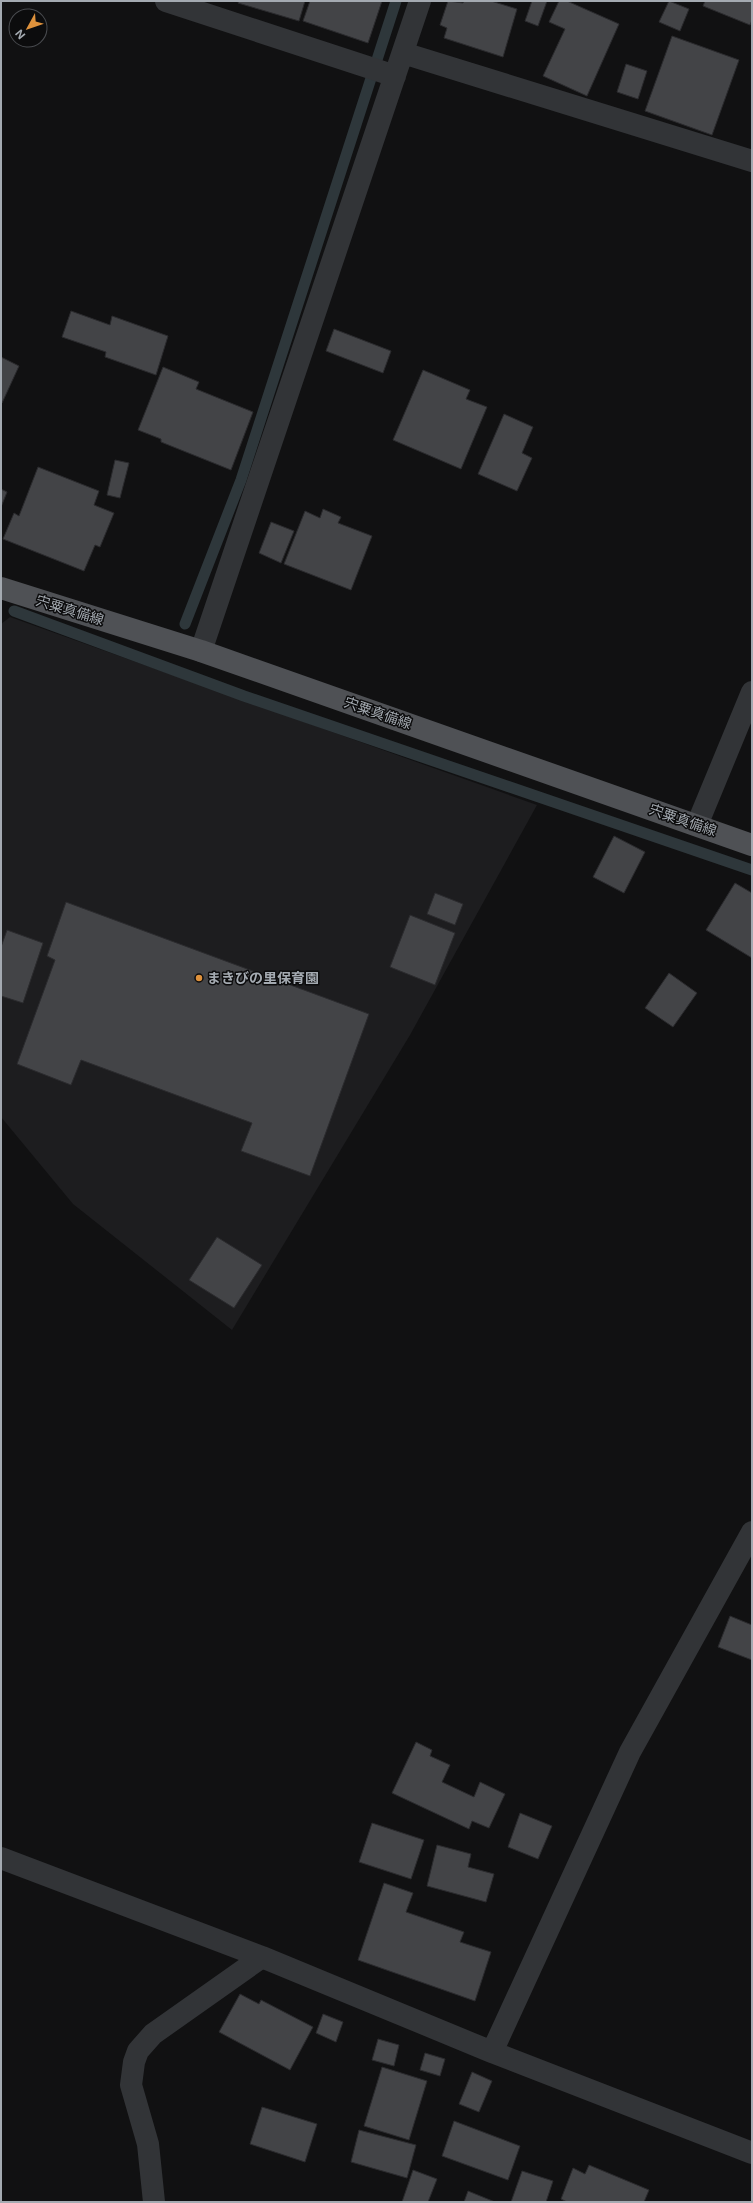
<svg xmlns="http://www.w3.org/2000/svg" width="753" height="2203" font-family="Inter,'Noto Sans JP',sans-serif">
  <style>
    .built { fill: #1d1d1f }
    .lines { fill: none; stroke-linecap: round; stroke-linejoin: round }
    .stream { stroke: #2e373b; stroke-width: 11 }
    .building { fill: #434447; stroke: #2b2b2e }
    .minor { stroke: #323437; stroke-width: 22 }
    .major { stroke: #4f5155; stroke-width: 22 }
    .poi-dot { fill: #df923c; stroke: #0c0c0d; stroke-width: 1.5 }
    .labels { text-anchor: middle; stroke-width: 3; stroke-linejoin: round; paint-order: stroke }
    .street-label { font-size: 14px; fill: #a4aab1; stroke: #0c0c0d }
    .poi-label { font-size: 14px; font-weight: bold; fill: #a4aab1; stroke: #0c0c0d; text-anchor: start }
  </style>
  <rect width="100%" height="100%" fill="#111112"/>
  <!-- built -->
  <path class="built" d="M10 617 537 805 410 1035 232 1330 73 1204 1 1117V624Z"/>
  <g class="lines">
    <!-- stream -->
    <path class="stream" d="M14 611 244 696 752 870
      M185 624 241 480 396 1"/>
  </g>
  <!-- building -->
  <path class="building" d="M239 1H305L299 21 238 3Z
    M310 1H382L368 43 303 21Z
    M448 1 463 3 464 1H491L517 9 503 57 444 38 447 28 440 25Z
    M532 1H547L538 26 525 21Z
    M559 1H567L619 24 587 96 543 76 565 29 549 22Z
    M669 1 689 9 680 31 659 22Z
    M705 1H752V20L750 25 703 6Z
    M672 36 739 60 712 135 645 111Z
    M626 64 647 71 638 99 617 92Z
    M71 311 110 325 112 316 168 336 156 375 105 357 106 352 62 337Z
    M334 329 391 351 383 373 326 351Z
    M1 357 19 366 2 403 1 402Z
    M163 367 199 382 196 389 253 412 231 470 161 442V439L138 430Z
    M423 370 470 390 466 399 487 407 461 469 393 440Z
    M504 414 533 427 522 453 532 458 517 491 478 474Z
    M115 460 129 463 120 498 107 495Z
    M38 467 99 491 94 505 114 513 100 547 95 545 84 571 3 539 14 513 19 516Z
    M1 489 7 492 1 507Z
    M323 509 341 517 338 523 372 536 351 590 284 564 305 511 320 518Z
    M271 522 294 531 281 563 259 553Z
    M614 836 645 852 624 893 593 877Z
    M735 883 752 893V958L706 930Z
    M435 893 463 904 455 925 427 914Z
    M66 902 369 1014 310 1176 241 1151 252 1123 81 1060 71 1085 17 1064 55 960 47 956Z
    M410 915 455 933 435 985 390 967Z
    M7 930 43 943 23 1003 1 996V947Z
    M669 973 697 993 673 1027 645 1008Z
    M217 1237 262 1265 234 1308 189 1280Z
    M730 1616 752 1625V1660L718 1647Z
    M416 1742 432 1750 430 1756 450 1765 442 1782 474 1797 480 1782 505 1794 489 1828 472 1821 469 1829 392 1793Z
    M520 1813 552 1826 538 1859 508 1847Z
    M372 1823 424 1840 411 1879 359 1862Z
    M437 1845 471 1854 468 1867 494 1874 486 1902 427 1886Z
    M384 1883 413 1893 406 1912 464 1932 460 1942 491 1952 475 2001 358 1960Z
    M240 1994 259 2004 261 2000 313 2027 290 2070 219 2032Z
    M323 2014 343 2022 336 2042 316 2033Z
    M378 2039 399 2045 394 2066 372 2060Z
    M425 2053 445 2059 440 2076 420 2070Z
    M382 2067 427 2081 409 2140 364 2126Z
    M472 2072 492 2081 479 2112 459 2104Z
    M262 2107 317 2124 305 2162 250 2144Z
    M454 2121 520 2146 508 2180 442 2156Z
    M359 2130 416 2145 407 2178 351 2162Z
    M589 2165 649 2190 644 2202H567L561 2199 573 2168 585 2174Z
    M413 2170 437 2179 428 2202H402Z
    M522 2171 553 2181 546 2202H511Z
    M468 2191 495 2202H464Z"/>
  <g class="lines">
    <!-- minor -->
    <path class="minor" d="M166 1 395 76
      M403 53 752 161
      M201 651 420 1
      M697 825 752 692
      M1 1858 262 1957 492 2052 630 1752 752 1532
      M492 2052 752 2153
      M154 2202 148 2144 131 2085 134 2062 138 2051 153 2034 262 1957"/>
    <!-- major -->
    <path class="major" d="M1 588 201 651 752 845"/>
  </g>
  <!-- markers -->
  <circle class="poi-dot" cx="199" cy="978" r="4"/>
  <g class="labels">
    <!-- street labels -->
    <g class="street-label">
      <text transform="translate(70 610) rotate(17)" y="5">宍粟真備線</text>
      <text transform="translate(378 713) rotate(19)" y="5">宍粟真備線</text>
      <text transform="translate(683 820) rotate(19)" y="5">宍粟真備線</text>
    </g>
    <!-- poi labels -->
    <g class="poi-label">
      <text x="207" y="983">まきびの里保育園</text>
    </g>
  </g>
  <!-- border -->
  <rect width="753" height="2203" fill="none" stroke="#a4aab1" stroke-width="4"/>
  <!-- north arrow -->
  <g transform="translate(28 28) rotate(230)"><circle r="19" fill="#0c0c0d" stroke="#494b4f"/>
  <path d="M0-3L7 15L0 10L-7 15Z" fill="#df923c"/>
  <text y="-6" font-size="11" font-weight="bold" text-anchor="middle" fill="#a4aab1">N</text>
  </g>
</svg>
